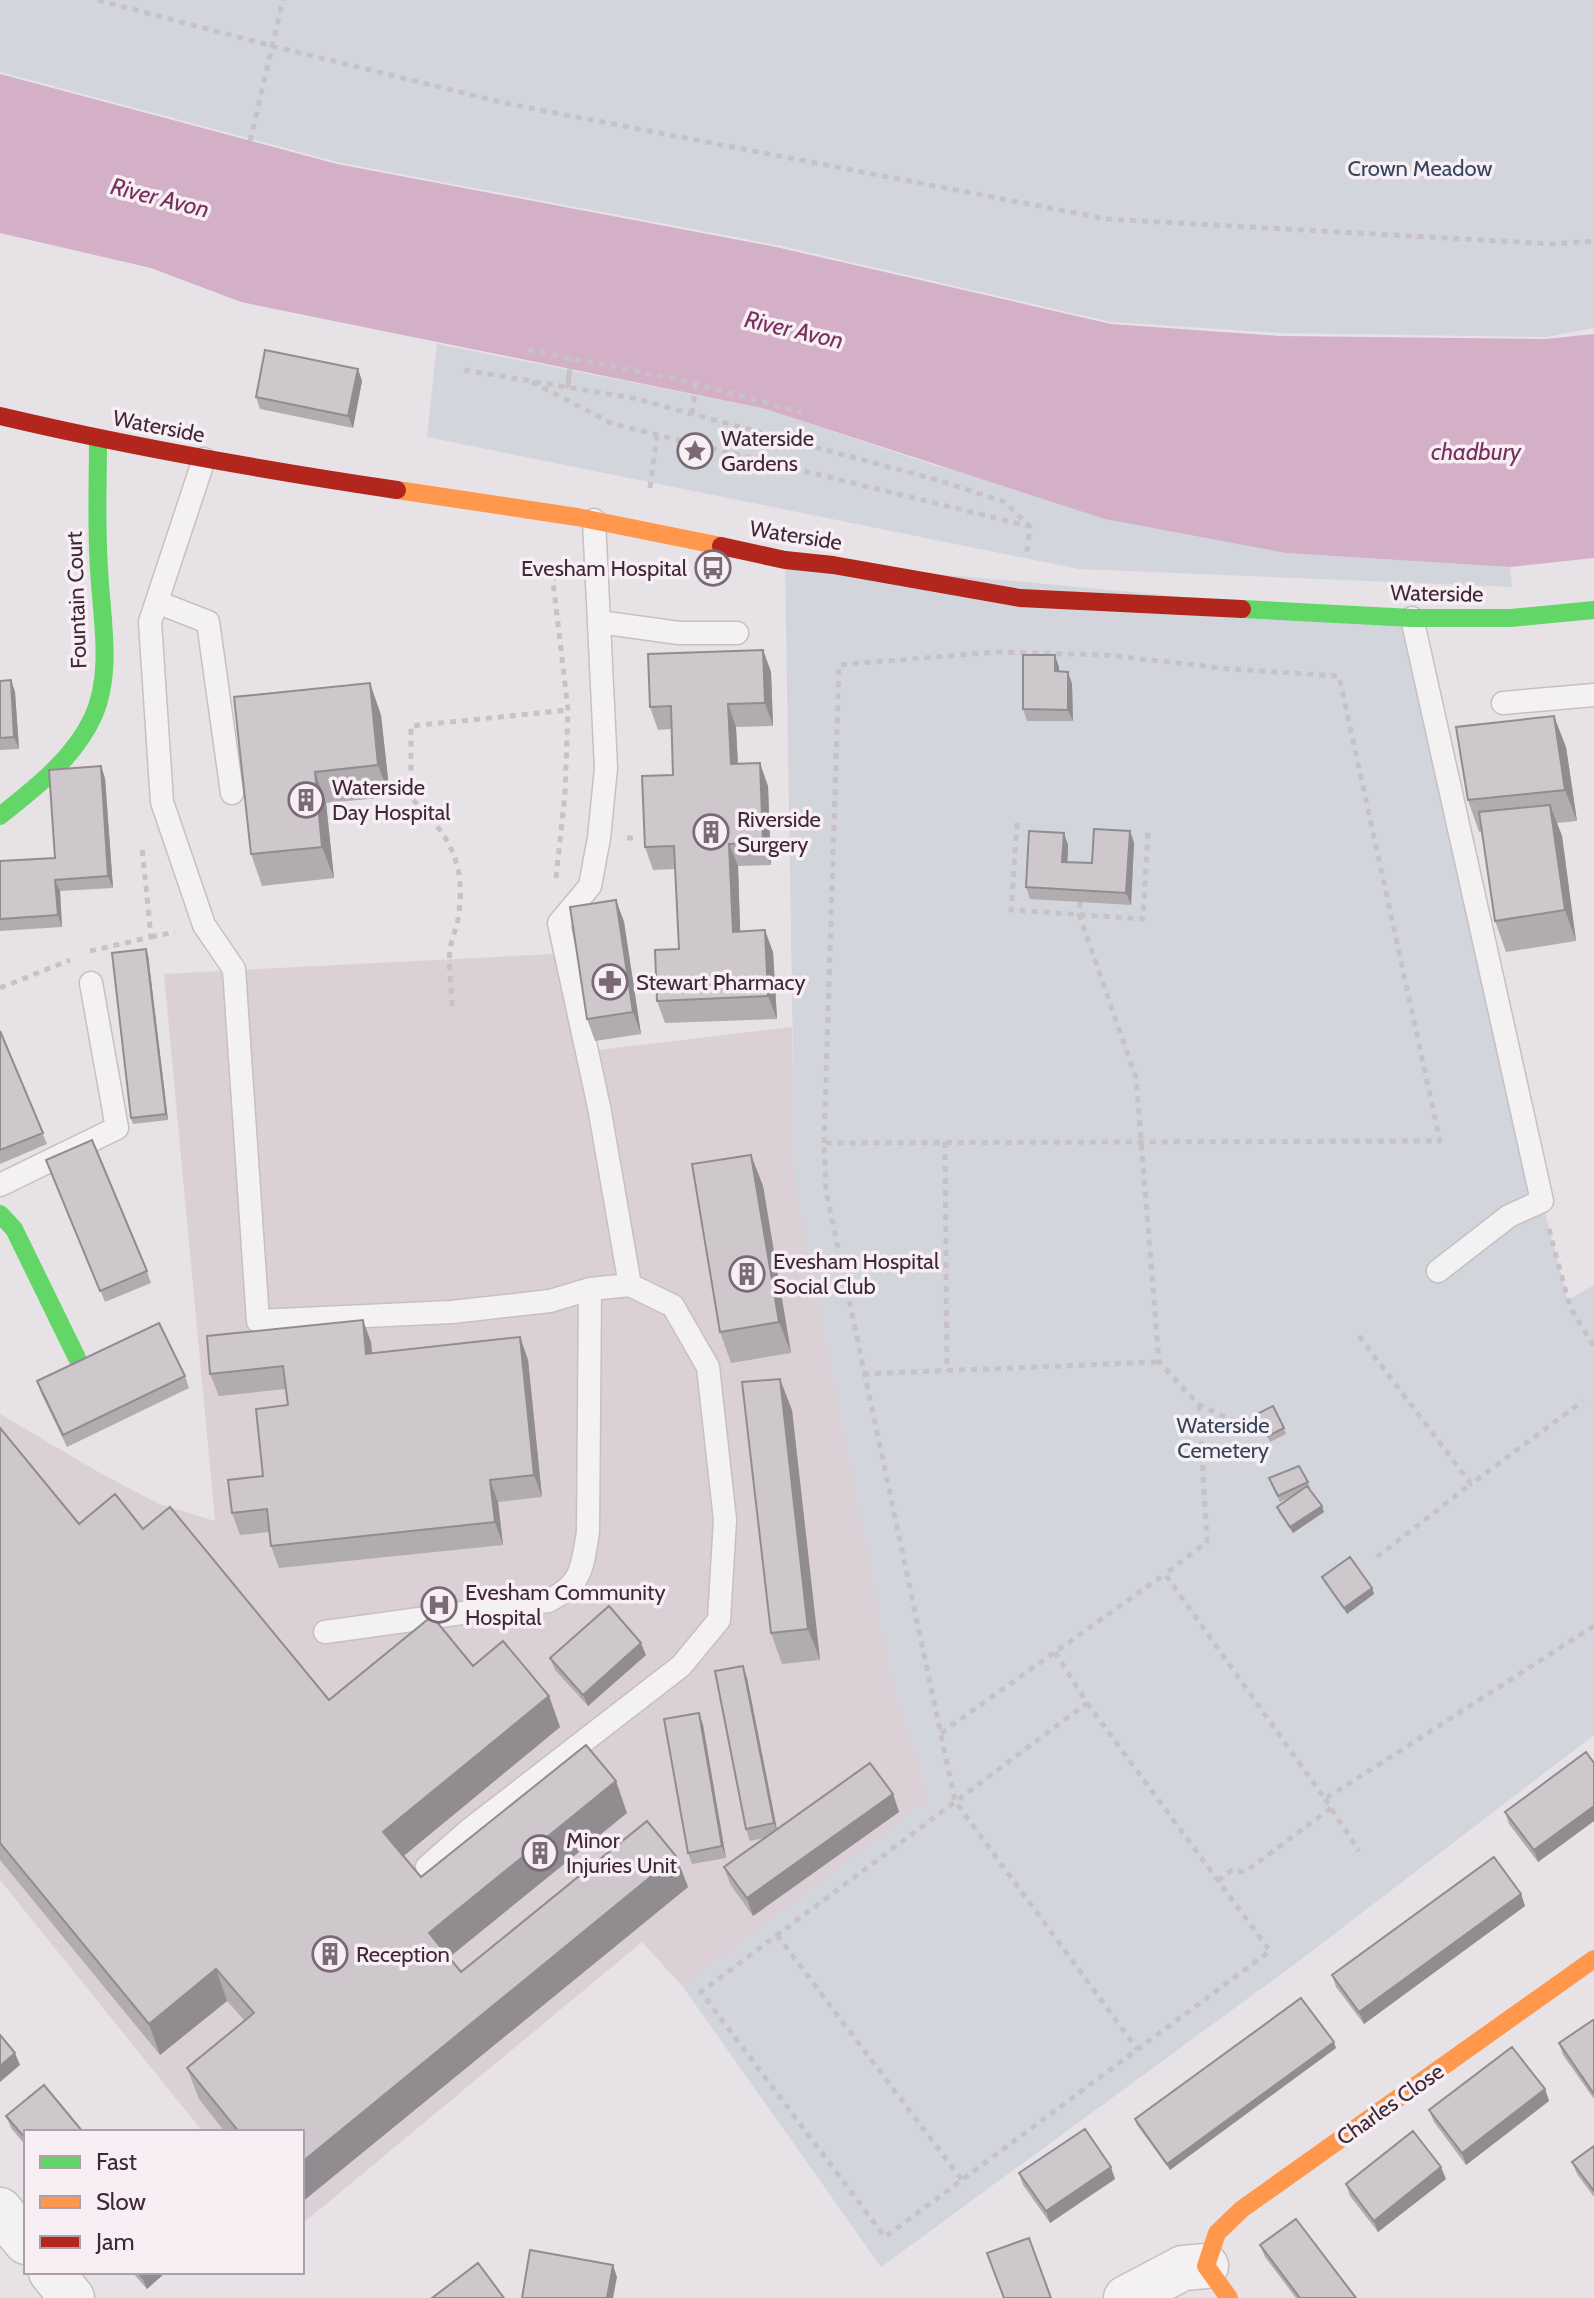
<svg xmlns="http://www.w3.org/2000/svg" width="1594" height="2298" font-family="Cabin,sans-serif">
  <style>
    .built { fill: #dbd0d5 }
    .green { fill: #d2d5dc }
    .water { fill: #d3afc8 }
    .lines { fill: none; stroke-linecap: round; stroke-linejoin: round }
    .lane-casing { stroke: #c5c0c3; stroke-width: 25 }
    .street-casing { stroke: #c5c0c3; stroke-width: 47 }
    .path { stroke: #c8c2c6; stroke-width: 5; stroke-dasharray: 6 6; stroke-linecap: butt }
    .lane { stroke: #f4f1f3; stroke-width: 22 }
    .street { stroke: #f4f1f3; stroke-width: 44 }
    .fast { stroke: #63d668; stroke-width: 18 }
    .slow { stroke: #ff974d; stroke-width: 18 }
    .jam { stroke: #b3261e; stroke-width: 18 }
    .wall { fill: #b1acaf }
    .shaded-wall { fill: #908c8f }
    .building { fill: #cec8cc; stroke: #908c8f; stroke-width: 2 }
    .labels { text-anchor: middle; stroke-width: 7; stroke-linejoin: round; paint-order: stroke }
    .park-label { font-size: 22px; fill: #34455e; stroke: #f7eff4 }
    .street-label { font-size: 22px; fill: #412837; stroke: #f7eff4 }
    .poi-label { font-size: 22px; fill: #412837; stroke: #f7eff4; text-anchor: start }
    .water-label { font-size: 24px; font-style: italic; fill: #77305f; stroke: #f7eff4 }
  </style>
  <rect width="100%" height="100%" fill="#e7e2e5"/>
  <!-- built -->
  <path class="built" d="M572 953 590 1051 792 1027 795 1183 894 1688 929 1800 683 1987 642 1942 302 2224V2132H203L0 1880V1414L100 1473 159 1504 215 1521 164 974Z"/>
  <!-- green -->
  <path class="green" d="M0 0H1594V328L1546 337 1279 333 1111 322 777 245 337 162 0 72Z
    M437 344 762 408 934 465 1286 553 1510 567 1512 587 1079 569 427 437Z
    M785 560 1412 618 1542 1201 1568 1300 1594 1285V1735L1299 1961 881 2267 683 1987 929 1800 894 1688 795 1183Z"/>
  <!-- water -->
  <path class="water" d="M0 74 337 164 776 247 1111 324 1279 336 1545 339 1594 334V558L1510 567 1286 553 1105 519 762 408 241 302 151 268 0 233Z"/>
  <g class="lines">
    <defs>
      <path id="lane" d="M204 459 150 622 162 802 204 925 234 969 258 1321 452 1312 550 1301 590 1289 630 1285 599 1107 559 923 590 886 599 838 606 768 594 520
        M157 602 208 622 232 793
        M1412 618 1542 1201 1509 1216 1438 1271
        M599 622 679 633H737
        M1503 703 1594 695
        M0 1185 117 1128 91 983
        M325 1632 548 1601C583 1584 582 1567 588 1532L590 1289
        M427 1867 469 1830 681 1666 719 1620 725 1520 708 1367 673 1306 630 1285"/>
      <path id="street" d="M0 2210 26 2242
        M51 2272 72 2298
        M1126 2298 1183 2268 1206 2266"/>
    </defs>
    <!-- lane casing -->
    <use href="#lane" class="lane-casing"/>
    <!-- street casing -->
    <use href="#street" class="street-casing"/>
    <!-- path -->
    <path class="path" d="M98 0 272 46 509 104 1107 219 1553 244 1594 241
      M250 141 283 0
      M528 350 681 380 801 412
      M464 370 633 398 941 481 1005 502 1030 527 1026 557
      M569 374 568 386 571 358
      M532 382 613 424 1028 526
      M692 414 696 384
      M650 488 657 436
      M1017 823 1011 910 1143 919 1148 832
      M627 838H639
      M556 878 565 794 568 710 553 581 565 560
      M1080 902 1079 914 1136 1078 1159 1362 1199 1405 1244 1425
      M151 937 175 932
      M90 951 151 937 142 847
      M0 988 70 960
      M452 1006C452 988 448 968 450 950 451 940 456 930 458 919 467 865 450 835 411 798V726L568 710
      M945 1142 947 1371
      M824 1143 839 665 995 652 1105 655 1230 669 1339 676 1440 1141 824 1143 826 1191 955 1801 1137 2049
      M1549 1229 1570 1307 1594 1347
      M1359 1336 1471 1484 1583 1401
      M863 1374 1159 1362
      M1199 1405 1207 1542 1165 1574 1325 1799 1594 1626
      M1377 1557 1471 1484
      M1055 1652 1087 1703 1270 1951 885 2237 701 1992 1087 1703
      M941 1733 1165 1574
      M1325 1799 1359 1851
      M1218 1881 1232 1870 1245 1872 1331 1808
      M777 1935 962 2180"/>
    <!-- lane -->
    <use href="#lane" class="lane"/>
    <!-- street -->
    <use href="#street" class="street"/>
    <!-- fast -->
    <path class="fast" d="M1242 609 1412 618H1511L1594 610
      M0 816C34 789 73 759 92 719 114 674 101 616 99 568 96 525 98 482 98 439
      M0 1214 14 1229 77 1358"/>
    <!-- slow -->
    <path class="slow" d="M397 490 577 517 721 546
      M1229 2298 1206 2266 1217 2233 1242 2209 1594 1959"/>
    <!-- jam -->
    <path class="jam" d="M0 416C131 447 263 470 397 490
      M721 546 785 560 833 565 1020 598 1242 609"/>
  </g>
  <!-- wall -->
  <path class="wall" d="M358 369 362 381 353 428 260 409 256 397Z
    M763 650 771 672 773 726 736 727 738 764 768 786 771 865 738 866 740 931 773 952 777 1019 665 1023 657 1001 679 949 675 869 653 870 645 847 673 775 672 729 658 730 650 707Z
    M1059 667V671L1068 672 1072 684 1073 721H1027L1023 709Z
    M11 680 15 692 19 749 0 750V681Z
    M234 697 381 715 390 797 326 803 334 878 262 886 251 854Z
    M1566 747 1577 821 1557 823 1562 836 1576 941 1506 952 1495 921 1482 831 1479 832 1468 800Z
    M105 778 113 888 60 891 62 927 0 931V861L55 858Z
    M1130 831 1134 843 1131 905 1030 899 1026 887 1068 845 1067 862 1092 863Z
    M616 900 624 922 641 1034 595 1041 587 1019Z
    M148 955 168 1120 133 1124 131 1118Z
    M0 1031 47 1144 0 1164Z
    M751 1155 763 1186 791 1353 731 1363 720 1332Z
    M46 1160 147 1271 151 1283 105 1302Z
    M520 1337 528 1360 542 1497 498 1502 503 1545 279 1568 271 1546 270 1532 240 1535 232 1513 263 1476 288 1405 286 1389 219 1396 210 1374 371 1342 372 1353Z
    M185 1376 189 1388 67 1447 41 1393 37 1381Z
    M792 1410 820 1660 782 1664 771 1633Z
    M1257 1414 1284 1428 1286 1434 1270 1442Z
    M0 1428 79 1524 143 1529 329 1700 473 1666 549 1696 560 1727 403 1856 421 1877 627 1813 449 1957 461 1972 676 1856 688 1887 302 2202V2132H225L199 2099 187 2068 245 2021 227 2001 160 2055 0 1860Z
    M1308 1482 1310 1488 1309 1489 1324 1512 1293 1533 1279 1513 1277 1507 1290 1497 1280 1502 1271 1484Z
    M1322 1577 1372 1588 1374 1594 1347 1614 1325 1583Z
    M646 1655 588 1706 555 1670 550 1658Z
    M747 1678 777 1829 893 1794 899 1812 753 1916 730 1884 724 1867 764 1838 750 1841 746 1829Z
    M699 1713 703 1725 726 1858 692 1864 688 1853Z
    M1594 1763V1821L1538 1862 1509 1824 1505 1812Z
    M1521 1894 1525 1906 1364 2024 1336 1987 1332 1975Z
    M1594 2021V2099L1563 2055 1559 2043Z
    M1336 2048 1170 2170 1137 2125 1135 2119Z
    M1545 2089 1549 2101 1466 2165 1434 2122 1429 2110Z
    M6 2116 26 2132V2146L11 2128Z
    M1594 2146V2197L1577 2174 1572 2162Z
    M1019 2173 1115 2179 1050 2223 1023 2185Z
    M1446 2179 1378 2232 1350 2196 1346 2184Z
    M1260 2245 1356 2298H1296L1265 2257Z
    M132 2272H166L147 2289Z"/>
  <!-- shaded-wall -->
  <path class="shaded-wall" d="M358 369 362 381 353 428 348 416Z
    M763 650 771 672 773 726 765 703Z
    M1055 655 1059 667V683L1055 671Z
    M1068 672 1072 684 1073 721 1068 710Z
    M11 680 15 692 19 749 14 737Z
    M370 683 381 715 390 797 378 765Z
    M728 704 736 727 739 787 731 764Z
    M1554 716 1566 747 1577 821 1565 790Z
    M760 763 768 786 771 865 763 842Z
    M101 766 105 778 113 888 108 876Z
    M315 772 326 803 334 878 322 847Z
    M1550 805 1562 836 1576 941 1565 910Z
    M1130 831 1134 843 1131 905 1126 893Z
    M1064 833 1068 845 1067 874 1062 862Z
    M729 844 738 866 741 954 733 932Z
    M55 880 60 891 62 927 58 915Z
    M616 900 624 922 641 1034 633 1012Z
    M765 930 773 952 777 1019 768 996Z
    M146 949 148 955 168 1120 166 1114Z
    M751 1155 763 1186 791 1353 779 1322Z
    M363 1320 371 1342 374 1376 366 1354Z
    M520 1337 528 1360 542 1497 534 1475Z
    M780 1379 792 1410 820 1660 808 1629Z
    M490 1480 498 1502 503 1545 495 1522Z
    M1322 1506 1324 1512 1293 1533 1290 1527Z
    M1372 1588 1374 1594 1347 1614 1344 1608Z
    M641 1643 646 1655 588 1706 583 1695Z
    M743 1666 747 1678 778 1835 774 1823Z
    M549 1696 560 1727 394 1864 383 1832Z
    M699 1713 703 1725 726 1858 722 1846Z
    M616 1781 627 1813 441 1964 429 1933Z
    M893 1794 899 1812 753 1916 747 1898Z
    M1594 1806V1821L1538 1862 1534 1850Z
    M676 1856 688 1887 302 2202V2162Z
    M1521 1894 1525 1906 1364 2024 1359 2012Z
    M216 1969 227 2001 160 2055 149 2024Z
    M1334 2042 1336 2048 1170 2170 1167 2164Z
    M15 2053 20 2065 0 2082V2066Z
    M1545 2089 1549 2101 1466 2165 1462 2153Z
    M1111 2167 1115 2179 1050 2223 1046 2211Z
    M1441 2167 1446 2179 1378 2232 1374 2221Z
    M613 2265 617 2277 613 2298H607Z
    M148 2272H166L147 2289 142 2277Z"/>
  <!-- building -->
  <path class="building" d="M265 350 358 369 348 416 256 397Z
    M763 650 765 703 728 704 731 764 760 763 763 842 729 844 733 932 765 930 768 996 657 1001 655 950 679 949 674 846 645 847 642 776 673 775 671 706 650 707 648 654Z
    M1023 655H1055V671L1068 672V710L1023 709Z
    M11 680 14 737 0 738V681Z
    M370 683 378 765 315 772 322 847 251 854 234 697Z
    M1554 716 1565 790 1468 800 1456 727Z
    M101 766 108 876 55 880 58 915 0 919V861L55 858 49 770Z
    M1550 805 1565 910 1495 921 1479 812Z
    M1094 829 1130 831 1126 893 1026 887 1029 831 1064 833 1062 862 1092 863Z
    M616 900 633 1012 587 1019 570 907Z
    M146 949 166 1114 131 1118 112 953Z
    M0 1031 43 1133 0 1150Z
    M92 1140 147 1271 100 1291 46 1160Z
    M751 1155 779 1322 720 1332 692 1164Z
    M363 1320 366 1354 520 1337 534 1475 490 1480 495 1522 271 1546 267 1509 232 1513 228 1480 263 1476 256 1409 288 1405 283 1366 210 1374 207 1336Z
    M159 1323 185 1376 63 1435 37 1381Z
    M780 1379 808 1629 771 1633 742 1382Z
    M1273 1406 1284 1428 1268 1436 1257 1414Z
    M0 1428 79 1524 115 1494 143 1529 170 1507 329 1700 432 1616 473 1666 503 1641 549 1696 383 1832 421 1877 586 1745 616 1781 429 1933 461 1972 647 1821 676 1856 302 2162V2132H239L187 2068 254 2013 216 1969 149 2024 0 1843Z
    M1299 1466 1308 1482 1278 1496 1269 1478Z
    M1307 1486 1322 1506 1290 1527 1277 1507Z
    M1350 1557 1372 1588 1344 1608 1322 1577Z
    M609 1606 641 1643 583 1695 550 1658Z
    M743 1666 774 1823 746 1829 715 1671Z
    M699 1713 722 1846 688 1853 664 1719Z
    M1586 1752 1594 1763V1806L1534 1850 1505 1812Z
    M870 1763 893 1794 747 1898 724 1867Z
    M1494 1857 1521 1894 1359 2012 1332 1975Z
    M1301 1998 1334 2042 1167 2164 1135 2119Z
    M1593 2020 1594 2021V2094L1559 2043Z
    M0 2035 15 2053 0 2066Z
    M1512 2047 1545 2089 1462 2153 1429 2110Z
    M44 2085 83 2132H26V2139L6 2116Z
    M1085 2129 1111 2167 1046 2211 1019 2173Z
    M1413 2131 1441 2167 1374 2221 1346 2184Z
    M1594 2146V2191L1572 2162Z
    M1296 2219 1356 2298H1300L1260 2245Z
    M1029 2238 1051 2298H1004L987 2253Z
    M530 2250 613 2265 607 2298H522Z
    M478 2263 504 2298H432Z
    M138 2272H148L142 2277Z"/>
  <!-- icons -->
  <defs>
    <symbol id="sight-ring" viewBox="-11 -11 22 22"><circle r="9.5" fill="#f7eff4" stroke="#7b6974" stroke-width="1.5"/><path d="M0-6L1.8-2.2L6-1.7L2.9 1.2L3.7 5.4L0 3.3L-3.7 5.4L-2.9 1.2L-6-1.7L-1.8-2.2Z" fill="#7b6974"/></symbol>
    <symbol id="bus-ring" viewBox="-11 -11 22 22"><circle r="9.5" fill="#f7eff4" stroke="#7b6974" stroke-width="1.5"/><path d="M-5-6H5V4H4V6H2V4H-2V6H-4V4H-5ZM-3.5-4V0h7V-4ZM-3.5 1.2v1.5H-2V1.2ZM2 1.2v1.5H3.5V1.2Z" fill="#7b6974"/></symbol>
    <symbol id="building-ring" viewBox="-11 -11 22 22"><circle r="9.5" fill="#f7eff4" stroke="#7b6974" stroke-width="1.5"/><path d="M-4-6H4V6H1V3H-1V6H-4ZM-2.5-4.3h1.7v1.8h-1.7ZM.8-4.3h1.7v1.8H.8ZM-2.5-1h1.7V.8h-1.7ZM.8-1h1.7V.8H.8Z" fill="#7b6974"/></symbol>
    <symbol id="pharmacy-ring" viewBox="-11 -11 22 22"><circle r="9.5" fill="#f7eff4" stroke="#7b6974" stroke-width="1.5"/><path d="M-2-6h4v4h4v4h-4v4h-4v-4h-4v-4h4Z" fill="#7b6974"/></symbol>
    <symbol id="hospital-ring" viewBox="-11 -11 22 22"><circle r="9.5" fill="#f7eff4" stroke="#7b6974" stroke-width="1.5"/><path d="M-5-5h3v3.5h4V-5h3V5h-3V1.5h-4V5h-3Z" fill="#7b6974"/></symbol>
  </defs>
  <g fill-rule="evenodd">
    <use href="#sight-ring" x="675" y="431" width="40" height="40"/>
    <use href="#bus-ring" x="693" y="548" width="40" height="40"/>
    <use href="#building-ring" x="286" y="780" width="40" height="40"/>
    <use href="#building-ring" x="691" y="812" width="40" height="40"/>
    <use href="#pharmacy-ring" x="590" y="962" width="40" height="40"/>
    <use href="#building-ring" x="727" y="1254" width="40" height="40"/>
    <use href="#hospital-ring" x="419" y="1585" width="40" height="40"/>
    <use href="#building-ring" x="520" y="1833" width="40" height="40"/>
    <use href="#building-ring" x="310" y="1934" width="40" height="40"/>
  </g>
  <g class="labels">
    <!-- park labels -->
    <g class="park-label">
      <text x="1420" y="176">Crown Meadow</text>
      <text x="1223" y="1433">Waterside<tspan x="1223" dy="25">Cemetery</tspan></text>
    </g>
    <!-- street labels -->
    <g class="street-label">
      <text transform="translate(159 426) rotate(11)" y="8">Waterside</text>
      <text transform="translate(796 535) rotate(9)" y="8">Waterside</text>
      <text transform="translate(1437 593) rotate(1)" y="8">Waterside</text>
      <text transform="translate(76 600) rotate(-92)" y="8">Fountain Court</text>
      <text transform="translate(1390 2104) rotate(-35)" y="8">Charles Close</text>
    </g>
    <!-- poi labels -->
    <g class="poi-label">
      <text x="721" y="446">Waterside<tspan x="721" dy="25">Gardens</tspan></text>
      <text x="687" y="576" text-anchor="end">Evesham Hospital</text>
      <text x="332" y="795">Waterside<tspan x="332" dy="25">Day Hospital</tspan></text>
      <text x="737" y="827">Riverside<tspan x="737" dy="25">Surgery</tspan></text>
      <text x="636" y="990">Stewart Pharmacy</text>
      <text x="773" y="1269">Evesham Hospital<tspan x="773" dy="25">Social Club</tspan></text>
      <text x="465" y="1600">Evesham Community<tspan x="465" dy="25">Hospital</tspan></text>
      <text x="566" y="1848">Minor<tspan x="566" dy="25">Injuries Unit</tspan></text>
      <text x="356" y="1962">Reception</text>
    </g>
    <!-- water labels -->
    <g class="water-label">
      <text transform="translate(160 198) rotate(14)" y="8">River Avon</text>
      <text transform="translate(794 330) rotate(13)" y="8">River Avon</text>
      <text x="1476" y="460">chadbury</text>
    </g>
  </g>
  <!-- legend -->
  <rect x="24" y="2130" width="280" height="144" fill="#f7eff4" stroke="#ae9fa8" stroke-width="2"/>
  <rect x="40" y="2156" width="40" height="12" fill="#63d668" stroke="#ae9fa8" stroke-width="2"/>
  <text x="96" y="2170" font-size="24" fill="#412837">Fast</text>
  <rect x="40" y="2196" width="40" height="12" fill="#ff974d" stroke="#ae9fa8" stroke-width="2"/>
  <text x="96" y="2210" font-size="24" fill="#412837">Slow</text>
  <rect x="40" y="2236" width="40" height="12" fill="#b3261e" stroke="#ae9fa8" stroke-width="2"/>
  <text x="96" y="2250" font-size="24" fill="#412837">Jam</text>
</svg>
